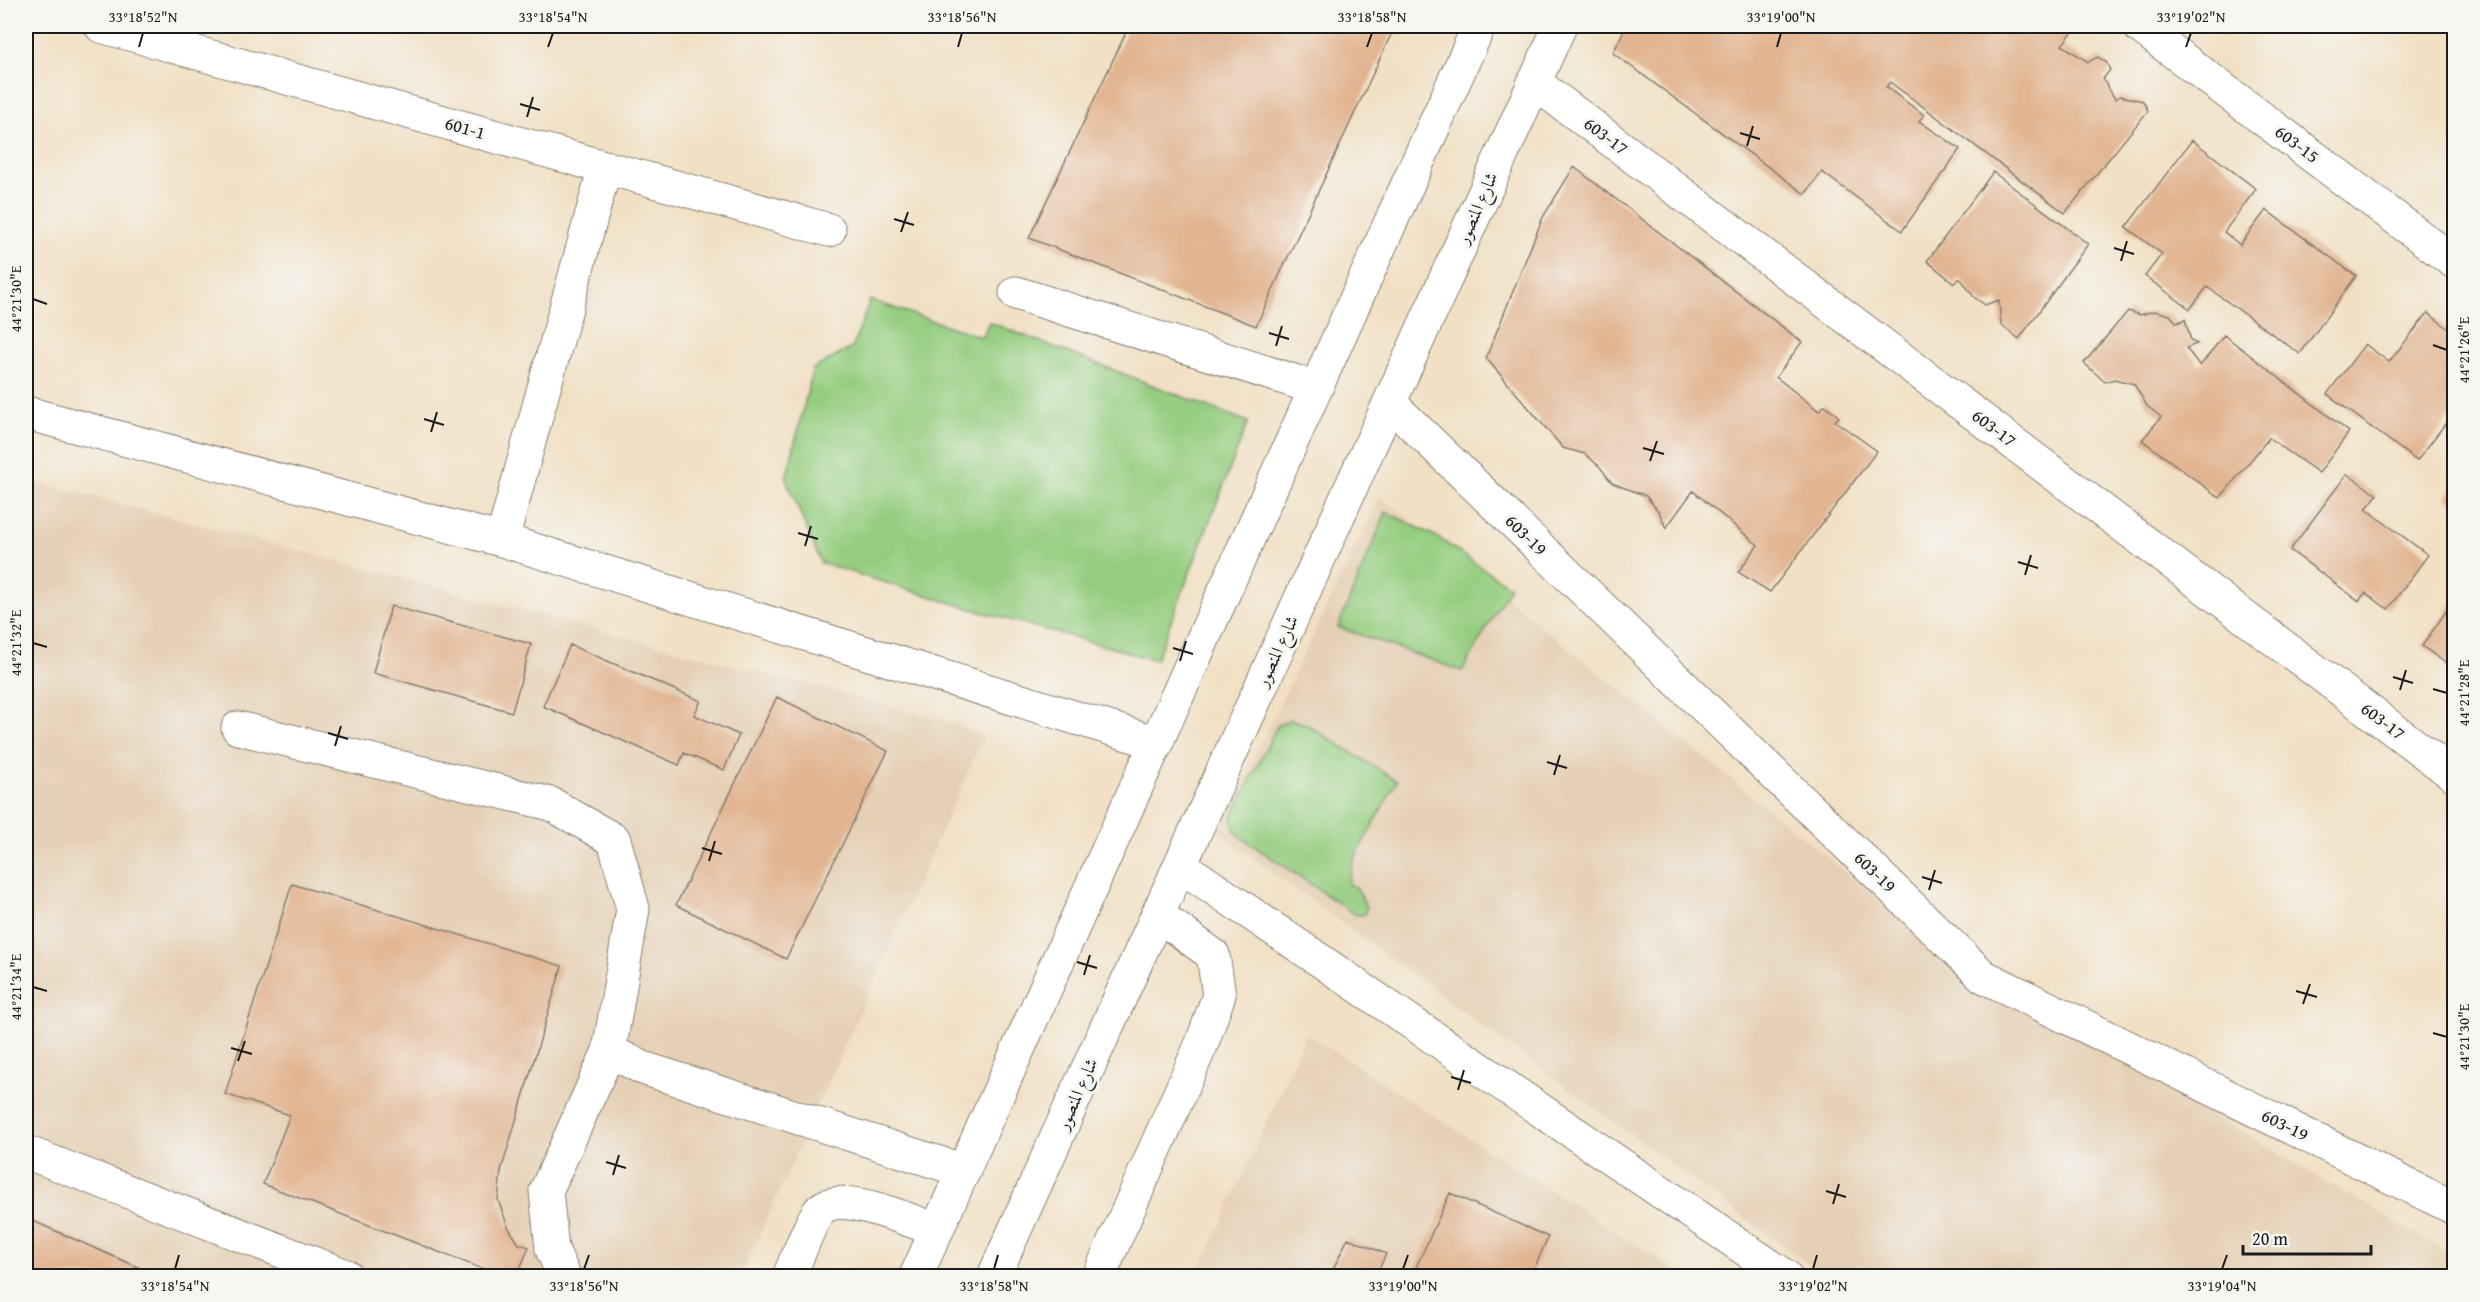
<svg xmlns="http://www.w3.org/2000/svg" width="2480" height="1302" font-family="'Gentium Book Plus',Amiri,serif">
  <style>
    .built { fill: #e5d0b5 }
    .green { fill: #95cd80; stroke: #58744e; stroke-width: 1.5 }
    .building { fill: #e2b592 }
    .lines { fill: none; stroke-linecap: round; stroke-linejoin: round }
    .minor-casing { stroke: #867e70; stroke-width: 35 }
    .major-casing { stroke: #867e70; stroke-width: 35 }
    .minor { stroke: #fff; stroke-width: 33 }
    .major { stroke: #fff; stroke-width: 33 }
    .ticks { fill: none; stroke: #1c1c1c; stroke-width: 2 }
    .labels { text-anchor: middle; stroke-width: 6; stroke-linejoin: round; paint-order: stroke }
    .street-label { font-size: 18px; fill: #1c1c1c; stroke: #f6f6f2 }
    .neatline { fill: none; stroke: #1c1c1c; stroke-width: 2 }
    .ticks-label { font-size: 15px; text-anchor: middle; fill: #1c1c1c }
  </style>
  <rect width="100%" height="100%" fill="#f6f6f2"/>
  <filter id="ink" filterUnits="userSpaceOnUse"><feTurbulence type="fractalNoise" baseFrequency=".0167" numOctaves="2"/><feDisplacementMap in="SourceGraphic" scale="12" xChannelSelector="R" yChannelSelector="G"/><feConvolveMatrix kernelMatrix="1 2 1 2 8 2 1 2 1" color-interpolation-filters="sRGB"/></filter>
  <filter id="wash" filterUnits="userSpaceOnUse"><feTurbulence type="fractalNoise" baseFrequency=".008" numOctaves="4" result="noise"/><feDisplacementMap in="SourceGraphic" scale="24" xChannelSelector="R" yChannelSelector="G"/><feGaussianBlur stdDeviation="1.35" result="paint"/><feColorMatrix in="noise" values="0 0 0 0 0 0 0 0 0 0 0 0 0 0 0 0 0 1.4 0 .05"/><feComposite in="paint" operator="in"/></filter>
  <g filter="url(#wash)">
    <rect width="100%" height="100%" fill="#f1e0c4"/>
    <!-- built -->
    <path class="built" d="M26 479 943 720 984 736 741 1276H26Z
      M1380 496 1975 976 2454 1256V1276H1824L1218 832Z
      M1306 1034 1685 1276H1198Z"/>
    <!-- green -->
    <path class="green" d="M870 300 982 337 989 322 1248 422 1156 660 978 611 821 563 786 479 813 369 853 347Z
      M1386 512 1437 537 1510 587 1462 671 1338 627Z
      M1290 719 1306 724 1397 781 1354 859 1348 884 1357 888 1366 907 1365 914 1356 915 1242 838 1234 830 1232 817 1277 726Z"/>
    <g id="blocks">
      <!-- building -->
      <path class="building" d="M1129 26H1395L1256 326 1029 238Z
        M1626 26H2077L2062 45 2088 62 2098 57 2106 62 2110 70 2103 79 2115 99 2120 96 2143 101 2148 111 2065 213 1890 82 1886 87 1924 115 1919 121 1960 149 1902 231 1822 172 1805 194 1613 53Z
        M2192 140 2256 189 2224 232 2240 245 2266 210 2356 276 2300 354 2207 287 2190 309 2145 276 2162 254 2126 227Z
        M1574 167 1802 342 1776 377 1819 411 1825 405 1839 417 1835 421 1877 451 1770 592 1738 572 1758 545 1693 491 1666 528 1659 512 1646 496 1612 483 1600 467 1585 454 1563 448 1486 358 1543 217Z
        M1993 172 2088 244 2019 339 2001 325 1999 300 1985 305 1974 297 1960 278 1954 283 1927 261Z
        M2128 311 2140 315 2154 311 2170 315 2177 323 2185 319 2191 341 2197 344 2186 348 2200 366 2224 335 2349 432 2319 473 2269 438 2220 498 2142 440 2161 417 2147 406 2134 384 2114 379 2105 382 2084 363Z
        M2428 313 2454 333V412L2417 461 2327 394 2365 344 2389 362Z
        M2347 474 2377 495 2366 509 2428 555 2388 609 2365 593 2359 601 2290 550Z
        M2454 487V503L2446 497Z
        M2454 600V669L2422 646Z
        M391 606 531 644 512 712 373 673Z
        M570 645 701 701 694 715 739 735 724 770 684 753 679 765 543 706Z
        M777 697 888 751 786 959 676 905Z
        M292 884 562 966 501 1171 498 1200 508 1227 519 1244 529 1247 517 1276H501L263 1184 290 1115 225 1094Z
        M1450 1193 1548 1237 1531 1276H1412Z
        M26 1218 158 1276H26Z
        M1348 1238 1386 1254 1376 1276H1330Z"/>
    </g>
  </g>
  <g filter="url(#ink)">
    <use href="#blocks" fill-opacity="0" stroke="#867e70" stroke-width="1.5"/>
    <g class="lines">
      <defs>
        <path id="minor" d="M101 26 829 230
          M2139 26 2454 262
          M1534 82 2454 775
          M1016 293 1316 388
          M1390 403 1983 976 2454 1208
          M26 413 502 540 1157 743
          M502 540 605 167
          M238 728 551 804 614 840 633 909 609 1051 643 1068 964 1171
          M1181 866 1785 1276
          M26 1152 346 1276
          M564 1276 552 1249 546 1191 609 1051
          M789 1276C795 1264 813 1215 821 1209 842 1190 912 1222 937 1230
          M1099 1276 1202 1043 1219 995 1213 955 1158 915"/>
        <path id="major" d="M916 1276 1479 26
          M994 1276 1560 26"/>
      </defs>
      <!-- minor casing -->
      <use href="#minor" class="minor-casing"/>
      <!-- major casing -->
      <use href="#major" class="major-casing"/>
      <!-- minor -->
      <use href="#minor" class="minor"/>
      <!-- major -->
      <use href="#major" class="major"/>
    </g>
  </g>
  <!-- ticks -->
  <path class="ticks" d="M139 47 143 33M548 47 553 33M958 47 962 33M1367 47 1372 33M1777 47 1781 33M2186 47 2191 33M520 104 540 110M527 117 533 97M1740 133 1760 139M1747 146 1753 126M894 219 914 225M901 232 908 212M2114 248 2134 254M2121 261 2127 241M33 299 47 304M1269 333 1289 339M2433 345 2447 350M1276 346 1282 326M424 419 444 425M431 432 437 412M1643 448 1664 454M1650 461 1657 441M798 533 818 539M805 546 811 526M2018 562 2038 568M2025 575 2031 555M33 643 47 647M1173 648 1193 654M1180 661 1186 641M2393 677 2413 683M2433 689 2447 693M2400 690 2406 670M328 733 348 739M335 746 341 726M1547 762 1567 768M1554 775 1560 755M702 848 722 854M709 861 715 841M1922 877 1942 883M1929 890 1935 870M1077 962 1097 968M1084 975 1090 955M33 987 47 991M2296 991 2317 997M2303 1004 2310 984M2433 1033 2447 1037M231 1048 252 1054M238 1061 245 1041M1451 1077 1471 1083M1458 1090 1464 1070M606 1162 626 1168M613 1175 619 1155M1826 1191 1846 1197M1833 1204 1839 1184M175 1269 179 1255M584 1269 589 1255M994 1269 998 1255M1403 1269 1408 1255M1813 1269 1817 1255M2222 1269 2227 1255"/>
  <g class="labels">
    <!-- street labels -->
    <g class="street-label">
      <text transform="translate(465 128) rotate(16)" y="6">601-1</text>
      <text transform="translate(1606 136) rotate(37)" y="6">603-17</text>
      <text transform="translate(2297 144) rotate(37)" y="6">603-15</text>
      <text transform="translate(1477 208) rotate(-66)" y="6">شارع المنصور</text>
      <text transform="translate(1994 428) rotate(37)" y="6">603-17</text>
      <text transform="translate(1526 535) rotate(44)" y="6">603-19</text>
      <text transform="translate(1277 651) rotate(-65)" y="6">شارع المنصور</text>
      <text transform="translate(2383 721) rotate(37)" y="6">603-17</text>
      <text transform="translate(1875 872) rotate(44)" y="6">603-19</text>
      <text transform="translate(1077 1094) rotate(-66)" y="6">شارع المنصور</text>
      <text transform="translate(2285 1125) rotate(26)" y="6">603-19</text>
    </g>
  </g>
  <!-- margin -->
  <rect width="2480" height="1302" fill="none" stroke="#f6f6f2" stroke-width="66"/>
  <!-- scale -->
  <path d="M2243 1245v9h128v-9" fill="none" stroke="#1c1c1c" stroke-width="3"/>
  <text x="2252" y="1245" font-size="18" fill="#1c1c1c" stroke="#f6f6f2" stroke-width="4.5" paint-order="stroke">20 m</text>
  <rect x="33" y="33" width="2414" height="1236" class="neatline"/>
  <g class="ticks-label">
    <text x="143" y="22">33°18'52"N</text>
    <text x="553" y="22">33°18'54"N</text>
    <text x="962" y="22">33°18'56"N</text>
    <text x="1372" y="22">33°18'58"N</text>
    <text x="1781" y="22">33°19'00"N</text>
    <text x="2191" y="22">33°19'02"N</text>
    <text transform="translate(16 299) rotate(-90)" y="5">44°21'30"E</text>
    <text transform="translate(2464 350) rotate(-90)" y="5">44°21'26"E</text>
    <text transform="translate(16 643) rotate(-90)" y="5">44°21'32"E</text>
    <text transform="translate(2464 693) rotate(-90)" y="5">44°21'28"E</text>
    <text transform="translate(16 987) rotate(-90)" y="5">44°21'34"E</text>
    <text transform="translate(2464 1037) rotate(-90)" y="5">44°21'30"E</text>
    <text x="175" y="1291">33°18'54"N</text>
    <text x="584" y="1291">33°18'56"N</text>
    <text x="994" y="1291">33°18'58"N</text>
    <text x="1403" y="1291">33°19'00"N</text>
    <text x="1813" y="1291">33°19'02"N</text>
    <text x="2222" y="1291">33°19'04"N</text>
  </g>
</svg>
